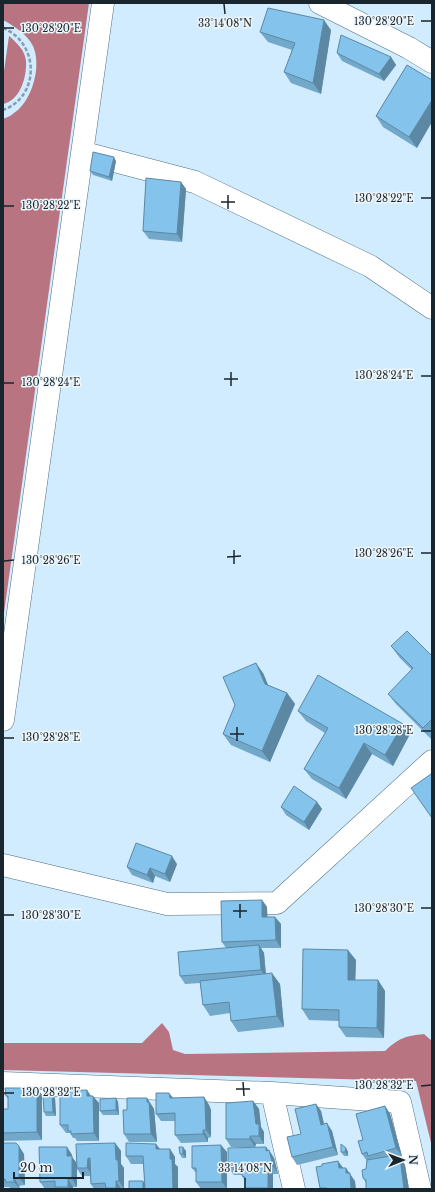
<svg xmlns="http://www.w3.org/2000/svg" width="435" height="1192" font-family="'Libre Baskerville',serif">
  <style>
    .water { fill: #b87581 }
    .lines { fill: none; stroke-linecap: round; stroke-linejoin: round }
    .street-casing { stroke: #506e82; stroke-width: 23 }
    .path { stroke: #879dab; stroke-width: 2.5; stroke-dasharray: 4 2; stroke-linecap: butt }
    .street { stroke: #fff; stroke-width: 22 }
    .wall { fill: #72a8ca }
    .shaded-wall { fill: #5c88a4 }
    .building { fill: #84c3eb; stroke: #5c88a4 }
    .ticks { fill: none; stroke: #19262e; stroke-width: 1.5 }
    .ticks-label { font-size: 10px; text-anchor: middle; fill: #19262e; stroke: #eff6fa; stroke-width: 3; stroke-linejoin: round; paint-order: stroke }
  </style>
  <rect width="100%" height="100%" fill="#d0ecfe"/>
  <!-- water -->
  <path class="water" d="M3 3H89L3 620V119C7 117 11 116 14 113 32 101 42 66 33 46 27 34 14 26 3 20Z
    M9 36C16 42 25 50 26 61 27 77 20 101 3 104V78Z
    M162 1023 169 1032 173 1050 185 1054 385 1051C399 1038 405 1036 424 1034L432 1041V1147L416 1081 3 1070V1043H142Z"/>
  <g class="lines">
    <defs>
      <path id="street" d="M320 3 409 48 432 62
        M88 154 195 182 370 266 432 308
        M3 720 103 3
        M3 865 167 904 277 903 432 761
        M3 1083 272 1093 400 1102 420 1189
        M272 1093 294 1189"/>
    </defs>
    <!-- street casing -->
    <use href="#street" class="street-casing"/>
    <!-- path -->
    <path class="path" d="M3 28C40 43 40 97 3 110"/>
    <!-- street -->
    <use href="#street" class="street"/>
  </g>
  <!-- wall -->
  <path class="wall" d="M331 30 321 94 291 83 284 72 292 50 268 42 260 32Z
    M337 53 391 57 396 65 384 81 342 61Z
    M407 65 417 148 383 127 376 116Z
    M116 161 112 181 93 175 90 171Z
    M181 182 186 189 182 242 149 239 143 231Z
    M391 646 432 656V738L431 739 396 704 388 694 412 670 399 657Z
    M263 673 268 685 287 693 295 704 270 762 231 745 223 734Z
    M298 711 410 734 393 766 372 754 346 799 312 779 304 769 325 733 306 721Z
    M317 802 322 809 309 830 286 815 281 807Z
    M177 864 170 882 155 876 153 883 132 875 127 867Z
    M262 900 267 907V917H275L281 924V948H261L264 953 266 974 280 984 284 1027 238 1032 231 1021 230 1013 210 1016 203 1005 200 983 185 984 180 976 226 948 222 942Z
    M356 960 355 980H378L385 991 384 1038 346 1037 339 1027V1021L309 1020 302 1009Z
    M37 1088 42 1095V1140L3 1141V1109H8V1099L6 1096Z
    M87 1090 91 1096 99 1103V1141H77L75 1138H73L70 1133H66L60 1125Z
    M204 1097 209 1105 211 1110V1137L208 1138V1142L181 1143 175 1135V1121H161L156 1114Z
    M55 1098 56 1116H46L44 1112Z
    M116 1098 118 1102 119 1115H103L100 1111Z
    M147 1098 154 1109 157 1142H129L124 1134 127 1110Z
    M253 1101 259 1109 261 1127 264 1132V1144H256L255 1147H231L226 1139Z
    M316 1104 321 1111 324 1124 332 1131 338 1155 297 1165 292 1157 301 1134Z
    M385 1106 390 1114 402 1156 398 1157H400L405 1165 409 1189H366V1183L363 1178 366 1169 367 1161 362 1154 363 1140Z
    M3 1143 24 1154 25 1185 19 1186 20 1189H11L9 1187H3Z
    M115 1143 121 1151V1164L124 1168V1189H94L91 1184 90 1176H82L77 1169V1187H73V1189H45L40 1182 67 1147 72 1155V1157L77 1163Z
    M156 1144 160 1149H170L175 1157V1164L178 1167V1189H129L145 1183 143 1164H131L126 1156Z
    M266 1147 274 1158 278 1174H273V1189H246L245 1181 242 1176V1175H234L228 1167Z
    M346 1148 348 1152V1156H344L341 1152Z
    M186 1151V1158H182L180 1154Z
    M227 1152V1189H201L196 1182V1173L192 1168Z"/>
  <!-- shaded-wall -->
  <path class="shaded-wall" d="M324 20 331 30 321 94 313 83Z
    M391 57 396 65 384 81 379 74Z
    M432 100V122L417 148 409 137Z
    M114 157 116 161 112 181 109 177Z
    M181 182 186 189 182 242 177 234Z
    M256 663 263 673 272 694 265 684Z
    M287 693 295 704 270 762 262 751Z
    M403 724 410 734 393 766 385 755Z
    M364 743 372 754 346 799 339 788Z
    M317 802 322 809 309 830 304 822Z
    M172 856 177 864 170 882 165 874Z
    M150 868 155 876 153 883 147 875Z
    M262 900 267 907 268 925 262 917Z
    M275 917 281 924V948L276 940Z
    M259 945 264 953 266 977 261 970Z
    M348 950 356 960 355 990 348 980Z
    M272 973 280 984 284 1027 277 1016Z
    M378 980 385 991 384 1038 377 1028Z
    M37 1088 42 1095V1140L37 1132Z
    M87 1090 92 1098 87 1096Z
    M169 1093 175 1100 170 1098Z
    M52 1094 55 1098 56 1116 53 1112Z
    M93 1096 99 1103V1141L94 1133Z
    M204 1097 209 1105 211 1110V1137L206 1130Z
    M116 1098 118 1102 119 1115 116 1110Z
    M147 1098 154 1109 157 1142 151 1134Z
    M253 1101 259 1109 261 1127 264 1132V1144L259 1136 256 1124Z
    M316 1104 321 1111 326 1133 321 1125Z
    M385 1106 390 1114 402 1156 396 1148Z
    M327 1123 332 1131 338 1155 333 1147Z
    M203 1130 208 1138V1142L203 1134Z
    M250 1136 256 1144 255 1147 250 1139Z
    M115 1143 121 1151V1164L124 1168V1189L119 1181 116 1160Z
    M156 1144 162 1152 156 1149Z
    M221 1145 227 1152V1189L222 1182Z
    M19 1146 24 1154 25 1185 19 1178Z
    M67 1147 72 1155V1157L77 1164V1187L72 1179 67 1156Z
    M183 1147 186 1151V1158L183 1154Z
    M266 1147 270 1153 269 1150 274 1158 278 1174 273 1166 266 1151Z
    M346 1148 348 1152V1156L345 1152Z
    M170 1149 175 1157V1164L178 1167V1189H173L170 1159Z
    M397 1155 400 1159V1157L405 1165 409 1189H404Z
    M88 1158 93 1166V1176L87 1168Z
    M338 1161 344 1169 339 1168Z
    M268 1166 273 1174V1189L268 1188Z
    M346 1168 355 1181 356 1189H351L346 1173Z
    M14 1178 19 1186 20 1189 14 1182Z
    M68 1179 73 1187V1189H69L68 1187Z
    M116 1181 121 1189H117L116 1188Z
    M143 1181 146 1185V1189H143Z"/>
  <!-- building -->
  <path class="building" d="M268 8 324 20 313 83 284 72 295 43 260 32Z
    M341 35 391 57 379 74 337 53Z
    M407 65 432 80V100L409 137 376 116Z
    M93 152 114 157 109 177 90 171Z
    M146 178 181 182 177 234 143 231Z
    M407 631 432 656V719L423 728 388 694 413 668 391 646Z
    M256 663 265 684 287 693 262 751 223 734 235 705 223 677Z
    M318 675 403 724 385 755 364 743 339 788 304 769 328 728 298 711Z
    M431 774 432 775V818L411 788Z
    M294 786 317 802 304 822 281 807Z
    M136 843 172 856 165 874 150 868 147 875 127 867Z
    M262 900V917H275L276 940 222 942 221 901Z
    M259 945 261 970 180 976 178 952Z
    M303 949 348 950V980H378L377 1028 339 1027V1010L302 1009Z
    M272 973 277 1016 231 1021 229 1002 203 1005 200 981Z
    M5 1088H37V1132L3 1133V1109H8V1096H6Z
    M87 1090V1096H93L94 1133 71 1134V1131H68V1125H60V1091Z
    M156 1093H169L170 1098 204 1097 205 1102 206 1130H203V1134L175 1135V1113L156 1114Z
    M52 1094 53 1112H44L43 1095Z
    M116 1098V1110L100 1111V1099Z
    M127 1098H147V1102H149L151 1134H124L123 1110H127Z
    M253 1101 256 1124H259V1136H250V1139H226V1103Z
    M316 1104 321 1125 327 1123 333 1147 292 1157 287 1137 301 1134 295 1109Z
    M385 1106 396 1148 368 1156 367 1152 362 1154 358 1141 363 1140 356 1114Z
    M3 1143H16L19 1146V1178H14V1182H6L5 1179H3Z
    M115 1143 116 1160H118L119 1181H116V1188H106L105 1183 91 1184 90 1158H88L87 1168H77L76 1144Z
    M126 1143 156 1144V1149H170V1159H172L173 1189H145L143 1156H126Z
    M341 1144 346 1148 345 1152H341Z
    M221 1145 222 1182H196V1168H192V1146Z
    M39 1147H67V1156H72V1179H68V1187H55V1181L40 1182Z
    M179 1147H183V1154H180Z
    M266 1147V1151L269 1150 273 1166H268V1188H245V1177L242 1176V1167H228V1148Z
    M397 1155 398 1158 400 1157 404 1189H366V1180L363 1178 362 1170 366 1169 367 1160Z
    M338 1161 339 1168H346V1173H350L351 1189H327V1188H320L316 1167 322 1166V1164Z
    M129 1181H143V1189H129Z"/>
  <!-- ticks -->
  <path class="ticks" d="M224 4 225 14M421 21H431M4 28H14M228 195V209M421 198H431M221 202H235M4 206H14M231 372V386M421 376H431M224 379H238M4 383H14M234 550V564M421 553H431M227 557 241 556M4 561 14 560M237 727V741M421 731H431M230 734H244M4 738H14M240 904V918M421 908H431M233 911H247M4 915H14M243 1082 244 1096M421 1086 431 1085M236 1089H250M4 1093H14M245 1178V1188"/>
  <g class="ticks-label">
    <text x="384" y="25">130°28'20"E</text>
    <text x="225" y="27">33°14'08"N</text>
    <text x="51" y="32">130°28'20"E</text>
    <text x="384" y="202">130°28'22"E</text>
    <text x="51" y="209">130°28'22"E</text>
    <text x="384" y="379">130°28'24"E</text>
    <text x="51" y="386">130°28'24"E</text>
    <text x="384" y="557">130°28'26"E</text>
    <text x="51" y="564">130°28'26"E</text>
    <text x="384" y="734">130°28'28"E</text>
    <text x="51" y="741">130°28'28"E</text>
    <text x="384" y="912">130°28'30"E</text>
    <text x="51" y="919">130°28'30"E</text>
    <text x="384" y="1089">130°28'32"E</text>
    <text x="51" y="1096">130°28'32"E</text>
    <text x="245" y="1172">33°14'08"N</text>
  </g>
  <!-- border -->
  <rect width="435" height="1192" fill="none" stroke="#19262e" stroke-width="8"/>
  <!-- north arrow -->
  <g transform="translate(403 1160) rotate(89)" stroke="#eff6fa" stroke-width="3" paint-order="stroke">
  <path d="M0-3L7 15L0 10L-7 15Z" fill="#19262e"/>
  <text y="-6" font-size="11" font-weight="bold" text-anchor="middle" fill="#19262e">N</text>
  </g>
  <!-- scale -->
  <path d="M14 1172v6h69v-6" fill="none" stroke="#19262e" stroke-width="2"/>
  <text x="20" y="1172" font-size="12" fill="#19262e" stroke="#eff6fa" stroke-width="3" paint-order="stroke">20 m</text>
</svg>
